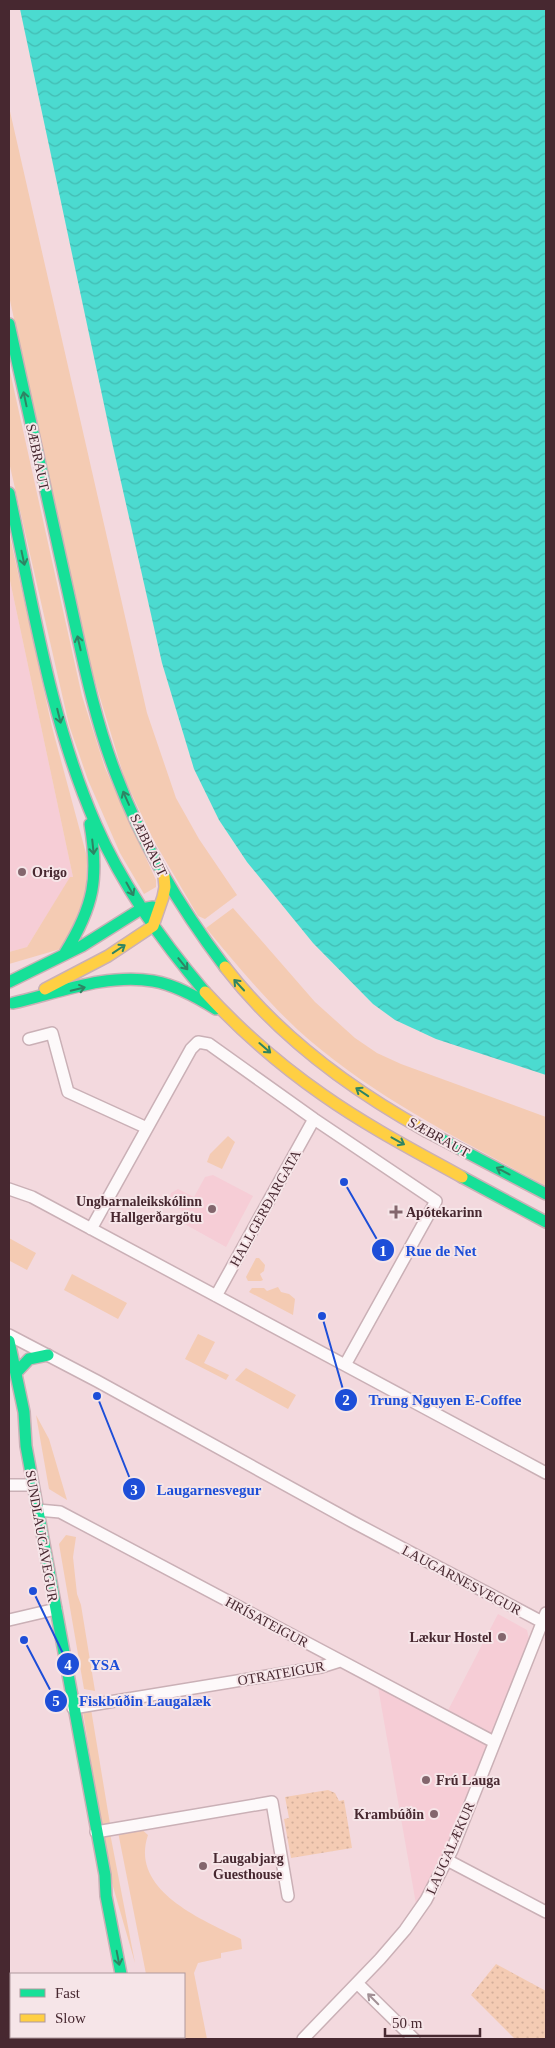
<svg xmlns="http://www.w3.org/2000/svg" width="555" height="2048" font-family="'Times New Roman',serif">
  <style>
    .built { fill: #f6cdd6 }
    .green { fill: #f4cbb3 }
    .park { fill: url(#park-dots) }
    .water { fill: url(#water-waves) }
    .lines { fill: none; stroke-linecap: round; stroke-linejoin: round }
    .street-casing { stroke: #cab0b6; stroke-width: 14 }
    .fast-casing { stroke: #cab0b6; stroke-width: 14 }
    .slow-casing { stroke: #cab0b6; stroke-width: 14 }
    .street { stroke: #fdf9fa; stroke-width: 11 }
    .fast { stroke: #16e098; stroke-width: 11 }
    .slow { stroke: #ffcf43; stroke-width: 11 }
    .oneway { stroke: #2e8464 }
    .oneway2 { stroke: #a29095 }
    .poi-dot { fill: #83666d; stroke: #f6e5e8; stroke-width: 2 }
    .labels { text-anchor: middle; stroke-width: 4; stroke-linejoin: round; paint-order: stroke }
    .street-label { font-size: 14px; fill: #472830; stroke: #f6e5e8 }
    .poi-label { font-size: 14px; font-weight: bold; fill: #472830; stroke: #f6e5e8; text-anchor: start }
    .leader { fill: none; stroke: #1d4ed8; stroke-width: 2 }
    .callout-dot { fill: #1d4ed8; stroke: #f6e5e8; stroke-width: 2 }
    .mark-label { font-size: 15px; text-anchor: middle; font-weight: bold; fill: #fff }
    .callout-label { font-size: 15px; text-anchor: middle; font-weight: bold; fill: #1d4ed8; stroke: #f6e5e8; stroke-width: 4; stroke-linejoin: round; paint-order: stroke }
  </style>
  <defs>
    <pattern id="park-dots" width="8" height="8" patternUnits="userSpaceOnUse" patternTransform="scale(1.25)"><rect width="8" height="8" fill="#f4cbb3"/><path d="M2 2h.1M6 6h.1" fill="none" stroke="#d3ae9a" stroke-width="1.8" stroke-linecap="round"/></pattern>
    <pattern id="water-waves" width="16" height="10" patternUnits="userSpaceOnUse" patternTransform="scale(1.25)"><rect width="16" height="10" fill="#4bdbd0"/><path d="M0 5q4-4 8 0t8 0" fill="none" stroke="#43bcb3"/></pattern>
  </defs>
  <rect width="100%" height="100%" fill="#f3d9de"/>
  <!-- built -->
  <path class="built" d="M9 576 73 877 70 878 27 947 9 952Z
    M213 1175 253 1196 226 1247 181 1222 186 1213 169 1202 171 1193 178 1189 194 1197 205 1177Z
    M498 1614 527 1630 530 1643 445 1859 416 1904 378 1687 443 1720Z"/>
  <!-- green -->
  <path class="green" d="M9 107 147 713 176 798 199 839 237 895 205 919 198 916 154 841 125 780 88 658 9 296Z
    M9 367 82 696 105 768 156 880V887L144 894 120 853 88 780 69 725 9 462Z
    M9 532 52 727 87 857 86 893 64 948 9 964V952L27 947 70 877H73L9 576Z
    M233 908 315 1002 355 1038 377 1053 401 1064 546 1117V1186C461 1140 371 1096 298 1030 265 999 235 963 206 928Z
    M228 1136 235 1142 222 1169 207 1162 210 1154Z
    M9 1238 36 1253 27 1270 10 1261Z
    M256 1258H259L265 1265 264 1271 260 1274 263 1280 261 1281H248L246 1277Z
    M72 1274 127 1303 118 1319 64 1290Z
    M278 1287 281 1292 289 1294 295 1299 293 1315 249 1292 252 1288H264L267 1291Z
    M198 1334 215 1342 204 1363 229 1375 226 1380 185 1359Z
    M246 1368 296 1395 288 1409 235 1380Z
    M36 1415 49 1439 67 1500 49 1489Z
    M66 1535 76 1537 73 1557 77 1594 81 1605 95 1691 84 1689 59 1544Z
    M91 1709 110 1824 101 1825 83 1712Z
    M138 1826 148 1835C129 1891 203 1920 241 1939L242 1949 221 1953V1958L198 1963 194 1973 207 2039H158V2037H184V1974H146L118 1832Z
    M110 1833 135 1963 112 1883 104 1838Z"/>
  <!-- park -->
  <path class="park" d="M328 1790 335 1793 339 1801 344 1800 352 1848 291 1858 284 1819 289 1818 285 1797Z
    M496 1964 546 1991V2039H515L471 1995Z"/>
  <!-- water -->
  <path class="water" d="M20 9H546V1075L436 1039 395 1020 373 1004 313 943 247 862 219 820 194 769 162 663 112 442Z"/>
  <g class="lines">
    <defs>
      <path id="street" d="M29 1039 52 1033 68 1092 147 1128
        M9 1189 32 1197 546 1473
        M91 1229 191 1049 198 1042 209 1044 314 1119 436 1201 345 1365
        M216 1296 314 1119
        M9 1335 97 1381 353 1522 546 1624
        M9 1485H33
        M38 1510 60 1512 494 1742
        M9 1620 56 1609
        M73 1708 321 1667 340 1661
        M96 1832 272 1802 288 1896
        M447 1860 546 1912
        M357 1983 414 2039
        M303 2039 380 1959 405 1930 426 1900 452 1850 546 1613"/>
      <path id="fast" d="M9 324C28 412 48 499 67 587 81 650 93 716 117 777 143 846 181 909 225 967
        M9 493C33 604 50 720 96 825 123 887 162 941 205 992
        M65 953C94 906 99 878 90 824
        M9 982 82 946 141 909 153 907
        M13 1003C57 993 107 973 153 981 176 985 197 997 216 1009
        M426 1131 546 1194
        M462 1177 546 1222
        M9 1341 24 1412 26 1446 105 1875 106 1896 121 1974
        M16 1373 29 1359 48 1355
        M9 2000H11
        M144 2037V2039"/>
      <path id="slow" d="M225 967C279 1037 350 1089 426 1131
        M45 989 108 956 153 926 163 897 165 887 164 876
        M205 992C240 1030 281 1066 323 1095 367 1126 415 1151 462 1177"/>
    </defs>
    <!-- street casing -->
    <use href="#street" class="street-casing"/>
    <!-- fast casing -->
    <use href="#fast" class="fast-casing"/>
    <!-- slow casing -->
    <use href="#slow" class="slow-casing"/>
    <!-- street -->
    <use href="#street" class="street"/>
    <!-- fast -->
    <use href="#fast" class="fast"/>
    <!-- slow -->
    <use href="#slow" class="slow"/>
  </g>
  <!-- one-way arrows -->
  <defs><path id="oneway-shaft" d="M-6 0H5M1.5-3L5.5 0L1.5 3" fill="none" stroke-width="1.6" stroke-linecap="round" stroke-linejoin="round" transform="scale(1.25)"/></defs>
  <g class="oneway">
    <use href="#oneway-shaft" transform="translate(25 399) rotate(-102)"/>
    <use href="#oneway-shaft" transform="translate(23 558) rotate(78)"/>
    <use href="#oneway-shaft" transform="translate(79 643) rotate(-103)"/>
    <use href="#oneway-shaft" transform="translate(59 716) rotate(76)"/>
    <use href="#oneway-shaft" transform="translate(126 798) rotate(-114)"/>
    <use href="#oneway-shaft" transform="translate(93 847) rotate(84)"/>
    <use href="#oneway-shaft" transform="translate(130 889) rotate(61)"/>
    <use href="#oneway-shaft" transform="translate(119 949) rotate(-34)"/>
    <use href="#oneway-shaft" transform="translate(183 964) rotate(51)"/>
    <use href="#oneway-shaft" transform="translate(239 985) rotate(-133)"/>
    <use href="#oneway-shaft" transform="translate(78 989) rotate(-13)"/>
    <use href="#oneway-shaft" transform="translate(265 1048) rotate(41)"/>
    <use href="#oneway-shaft" transform="translate(362 1092) rotate(-146)"/>
    <use href="#oneway-shaft" transform="translate(398 1141) rotate(29)"/>
    <use href="#oneway-shaft" transform="translate(503 1171) rotate(-152)"/>
    <use href="#oneway-shaft" transform="translate(118 1958) rotate(79)"/>
  </g>
  <use class="oneway2" href="#oneway-shaft" transform="translate(373 1999) rotate(-135)"/>
  <!-- markers -->
  <g class="poi-dot">
    <circle cx="22" cy="872" r="5"/>
    <circle cx="212" cy="1209" r="5"/>
    <path d="M393.5 1204.5h5v5h5v5h-5v5h-5v-5h-5v-5h5z"/>
    <circle cx="502" cy="1637" r="5"/>
    <circle cx="426" cy="1780" r="5"/>
    <circle cx="434" cy="1814" r="5"/>
    <circle cx="203" cy="1866" r="5"/>
  </g>
  <g class="labels">
    <!-- street labels -->
    <g class="street-label">
      <text transform="translate(38 457) rotate(78)" y="5">SÆBRAUT</text>
      <text transform="translate(149 845) rotate(64)" y="5">SÆBRAUT</text>
      <text transform="translate(439 1137) rotate(29)" y="5">SÆBRAUT</text>
      <text transform="translate(265 1208) rotate(-61)" y="5">HALLGERÐARGATA</text>
      <text transform="translate(42 1536) rotate(80)" y="5">SUNDLAUGAVEGUR</text>
      <text transform="translate(462 1580) rotate(28)" y="5">LAUGARNESVEGUR</text>
      <text transform="translate(267 1622) rotate(28)" y="5">HRÍSATEIGUR</text>
      <text transform="translate(281 1673) rotate(-10)" y="5">OTRATEIGUR</text>
      <text transform="translate(450 1848) rotate(-66)" y="5">LAUGALÆKUR</text>
    </g>
    <!-- poi labels -->
    <g class="poi-label">
      <text x="32" y="877">Origo</text>
      <text x="202" y="1206" text-anchor="end">Ungbarnaleikskólinn<tspan x="202" dy="16">Hallgerðargötu</tspan></text>
      <text x="406" y="1217">Apótekarinn</text>
      <text x="492" y="1642" text-anchor="end">Lækur Hostel</text>
      <text x="436" y="1785">Frú Lauga</text>
      <text x="424" y="1819" text-anchor="end">Krambúðin</text>
      <text x="213" y="1863">Laugabjarg<tspan x="213" dy="16">Guesthouse</tspan></text>
    </g>
  </g>
  <!-- callouts -->
  <path class="leader" d="M344 1182L383 1250M322 1316L346 1400M97 1396L134 1489M33 1591L68 1664M24 1640L56 1701"/>
  <g class="callout-dot">
    <circle cx="344" cy="1182" r="5"/>
    <circle cx="322" cy="1316" r="5"/>
    <circle cx="97" cy="1396" r="5"/>
    <circle cx="33" cy="1591" r="5"/>
    <circle cx="24" cy="1640" r="5"/>
    <circle cx="383" cy="1250" r="12"/>
    <circle cx="346" cy="1400" r="12"/>
    <circle cx="134" cy="1489" r="12"/>
    <circle cx="68" cy="1664" r="12"/>
    <circle cx="56" cy="1701" r="12"/>
  </g>
  <g class="mark-label">
    <text x="383" y="1256">1</text>
    <text x="346" y="1405">2</text>
    <text x="134" y="1495">3</text>
    <text x="68" y="1670">4</text>
    <text x="56" y="1706">5</text>
  </g>
  <g class="callout-label">
    <text x="441" y="1256">Rue de Net</text>
    <text x="445" y="1405">Trung Nguyen E-Coffee</text>
    <text x="209" y="1495">Laugarnesvegur</text>
    <text x="105" y="1670">YSA</text>
    <text x="145" y="1706">Fiskbúðin Laugalæk</text>
  </g>
  <!-- border -->
  <rect width="555" height="2048" fill="none" stroke="#472830" stroke-width="20"/>
  <!-- legend -->
  <rect x="10" y="1973" width="175" height="65" fill="#f6e5e8" stroke="#b0999e"/>
  <rect x="20" y="1989" width="25" height="8" fill="#16e098" stroke="#b0999e"/>
  <text x="55" y="1998" font-size="15" fill="#472830">Fast</text>
  <rect x="20" y="2014" width="25" height="8" fill="#ffcf43" stroke="#b0999e"/>
  <text x="55" y="2023" font-size="15" fill="#472830">Slow</text>
  <!-- scale -->
  <path d="M385 2028v8h95v-8" fill="none" stroke="#472830" stroke-width="2.5"/>
  <text x="392" y="2028" font-size="15" fill="#472830" stroke="#f6e5e8" stroke-width="4" paint-order="stroke">50 m</text>
</svg>
